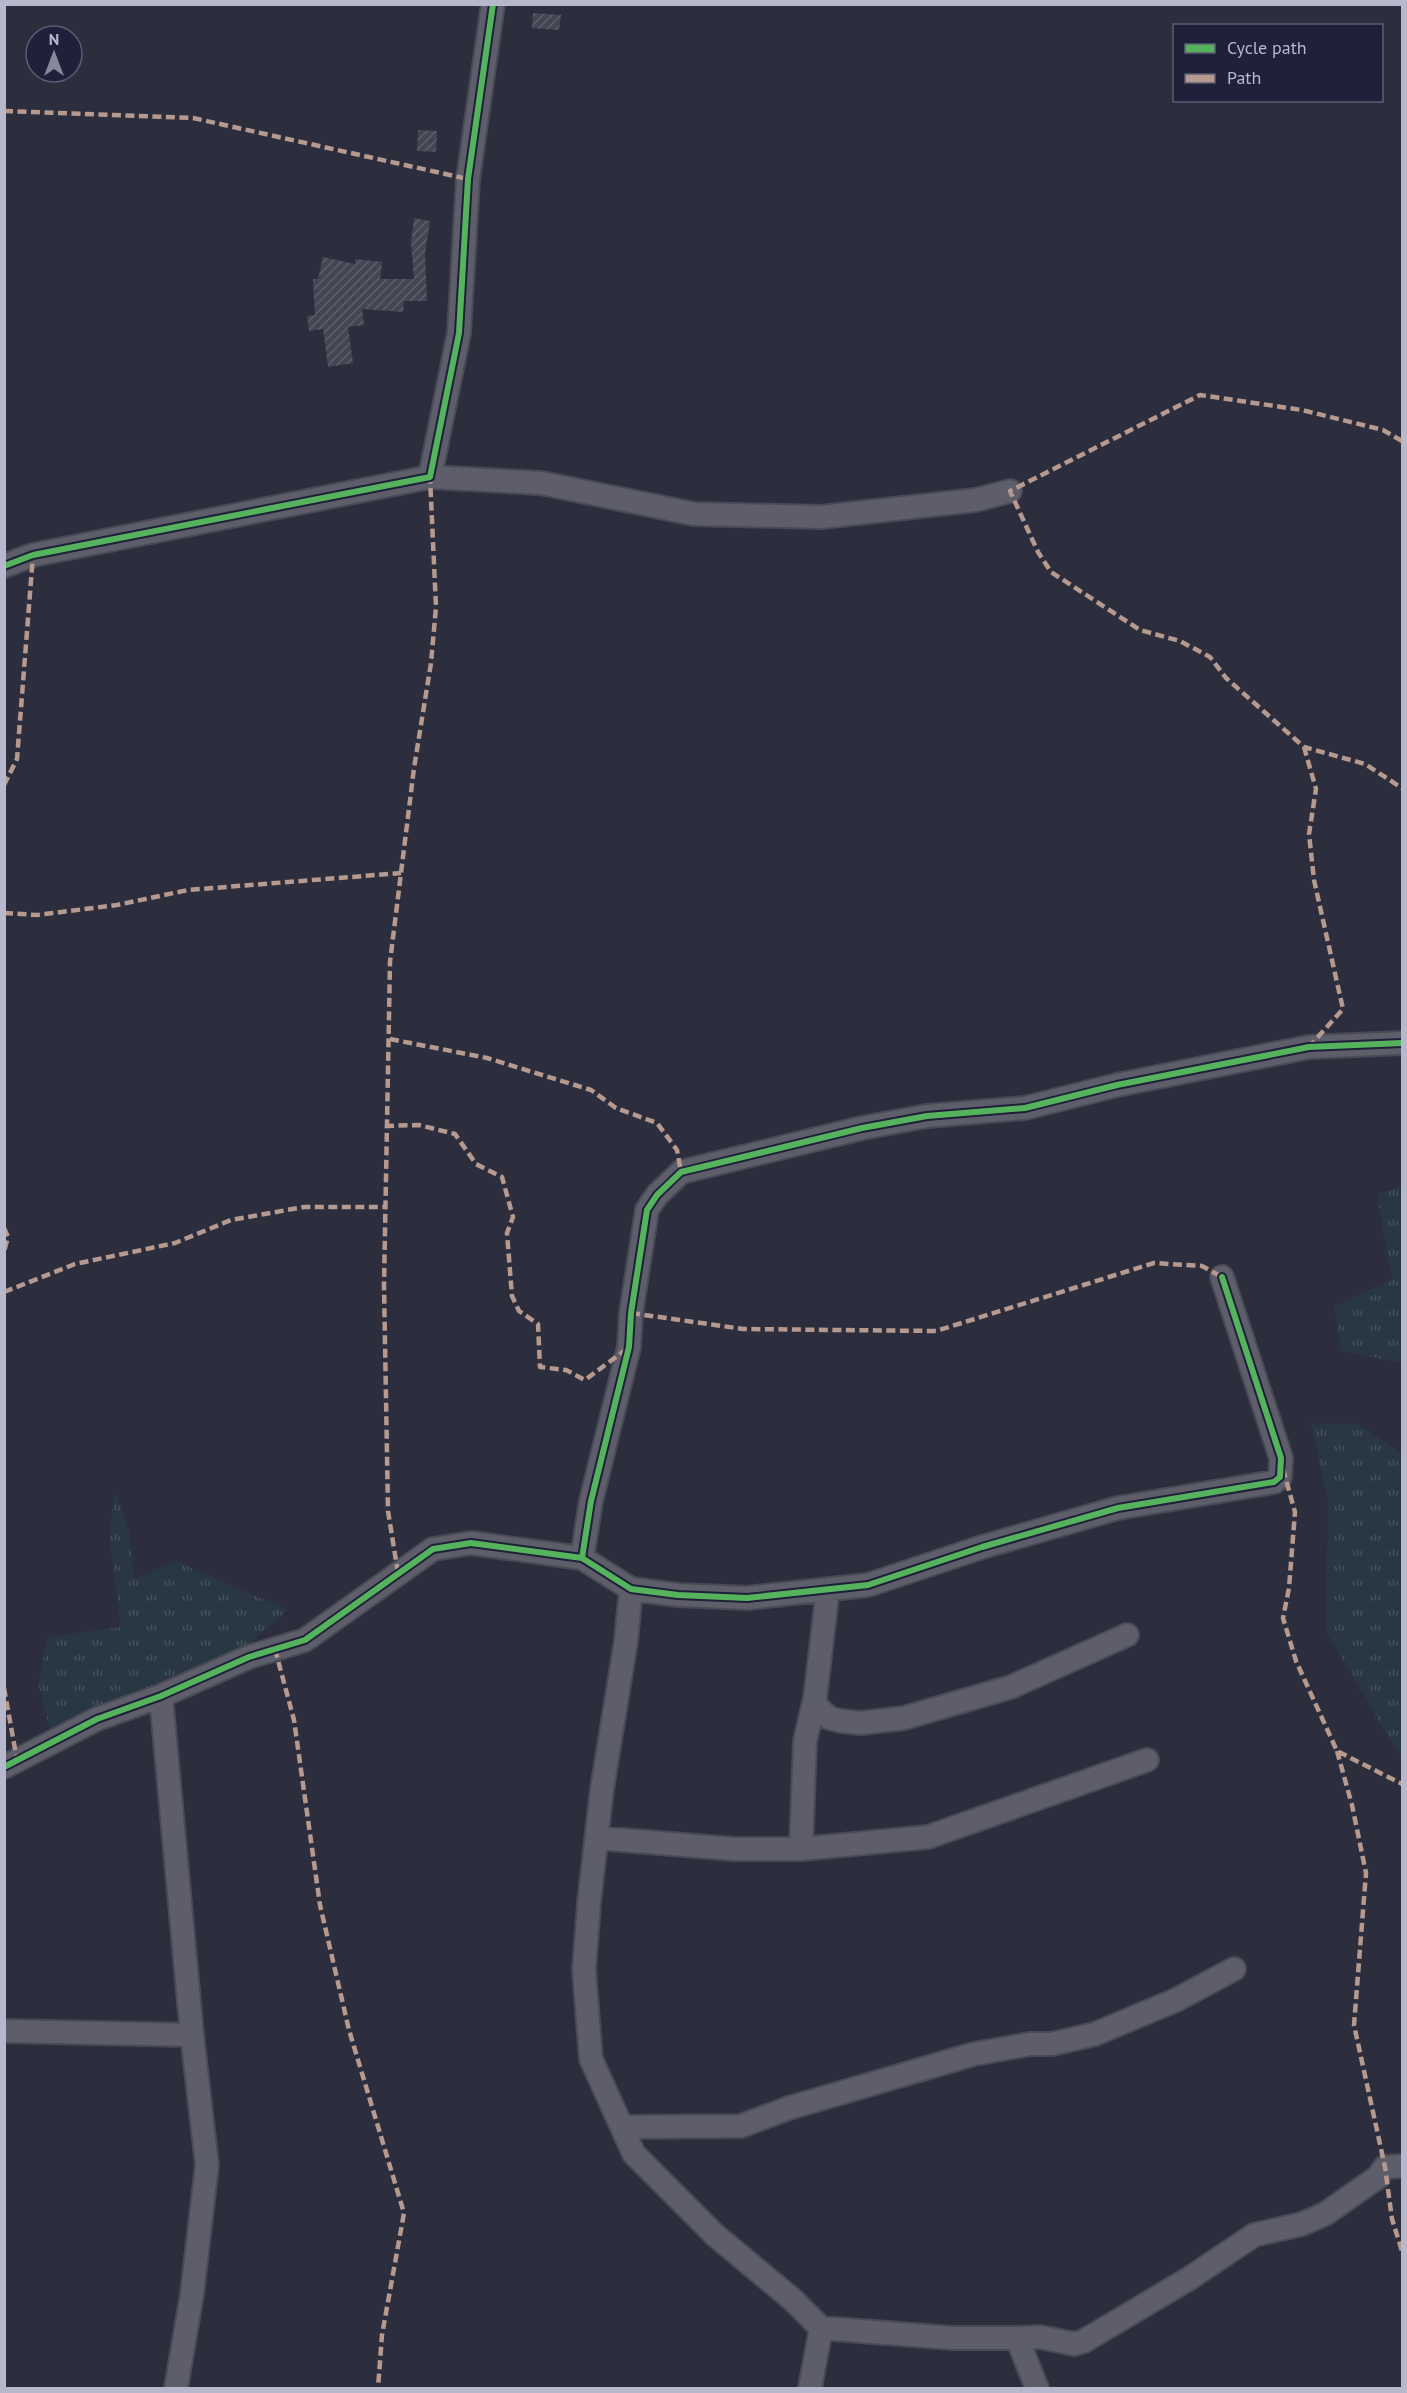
<svg xmlns="http://www.w3.org/2000/svg" width="1407" height="2393" font-family="'PT Sans',sans-serif">
  <style>
    .grass { fill: url(#grass-tufts) }
    .building { fill: url(#building-hatch) }
    .lines { fill: none; stroke-linecap: round; stroke-linejoin: round }
    .minor-casing { stroke: #4a4a56; stroke-width: 26 }
    .minor { stroke: #5e5e6b; stroke-width: 22 }
    .quiet { stroke: #b69a8f; stroke-width: 4.5; stroke-dasharray: 9 4.5; stroke-linecap: butt }
    .cycleway-casing { stroke: #1f2039; stroke-width: 10 }
    .cycleway { stroke: #56b35d; stroke-width: 6 }
  </style>
  <defs>
    <pattern id="grass-tufts" width="24" height="20" patternUnits="userSpaceOnUse" patternTransform="scale(1.5)"><rect width="24" height="20" fill="#293644"/><path d="M3 7l-1-3M5 7V3M7 7l1-3M15 17l-1-3M17 17v-4M19 17l1-3" fill="none" stroke="#46515e"/></pattern>
    <pattern id="building-hatch" width="6" height="6" patternUnits="userSpaceOnUse" patternTransform="scale(1.5)"><rect width="6" height="6" fill="#454653"/><path d="M-1 1l2-2M0 6l6-6M5 7l2-2" fill="none" stroke="#5e5f6b"/></pattern>
  </defs>
  <rect width="100%" height="100%" fill="#2d2e3d"/>
  <!-- grass -->
  <path class="grass" d="M1402 1187V1363L1341 1351 1334 1306 1392 1280 1377 1194Z
    M1311 1423 1357 1424 1402 1453V1760L1326 1631 1328 1501Z
    M115 1492 130 1534 134 1579 176 1561 288 1610 231 1658 50 1729 38 1683 48 1637 121 1627 109 1534Z"/>
  <!-- building -->
  <path class="building" d="M533 13 561 15 559 30 532 28Z
    M418 130 437 131 436 152 417 151Z
    M414 218 430 221 425 253 427 301H404L403 312 362 309 364 325 348 327 353 363 328 367 323 329 309 331 307 316 315 315 313 279H318L323 257 355 264V259L382 262 380 279H414L411 242Z"/>
  <g class="lines">
    <defs>
      <path id="minor" d="M430 477 541 483 694 514 821 517 976 500 1010 491
        M4 566 33 555 430 477 459 333 468 179 493 4
        M582 1558 631 1589 678 1595 747 1598 868 1585 982 1547 1118 1508 1274 1482 1280 1477 1281 1458 1222 1277
        M631 1589 626 1641 602 1789 589 1903 584 1970 591 2059 634 2154 715 2235 793 2300 821 2328
        M161 1696 192 2035 207 2165 192 2294 176 2388
        M814 1704 829 1718 841 1721 861 1723 904 1718 1011 1687 1127 1635
        M4 1767 97 1719 161 1696 249 1657 305 1640 433 1549 471 1543 582 1558 591 1501 629 1347 631 1313 647 1210 657 1195 681 1172 862 1128 927 1116 1025 1108 1117 1085 1309 1047 1402 1043
        M597 1838 734 1849H801L805 1741 815 1698 828 1589
        M801 1849 928 1837 1147 1760
        M4 2031 192 2035
        M622 2127 741 2126 789 2108 974 2054 1030 2044H1052L1095 2034 1176 2000 1234 1969
        M1017 2338 1040 2337 1074 2344 1084 2341 1190 2278 1254 2235 1302 2224 1325 2214 1378 2177 1385 2167 1402 2166
        M810 2388 821 2328 952 2338H1017L1037 2388"/>
    </defs>
    <!-- minor casing -->
    <use href="#minor" class="minor-casing"/>
    <!-- minor -->
    <use href="#minor" class="minor"/>
    <!-- quiet -->
    <path class="quiet" d="M4 111 193 118 468 179
      M1402 441 1383 430 1302 410 1200 395 1010 491 1038 552 1051 572 1140 630 1180 641 1210 657 1226 678 1304 747 1365 764 1402 788
      M1304 747 1316 789 1309 834 1314 880 1343 1009 1309 1047
      M4 785 17 759 33 555
      M4 913 37 915 117 905 188 890 401 873
      M390 1039 487 1058 591 1090 616 1108 657 1123 677 1150 681 1172
      M385 1126 419 1125 455 1134 476 1164 502 1177 513 1217 507 1233 512 1296 519 1311 538 1324 540 1367 566 1370 585 1380 628 1348
      M4 1228 8 1237 4 1252
      M4 1292 75 1264 175 1243 231 1220 304 1207H384
      M631 1313 743 1329 936 1331 1154 1263 1202 1266 1222 1277
      M1283 1469 1295 1512 1289 1588 1283 1618 1296 1661 1337 1751 1402 1784
      M398 1573 388 1511 384 1285 390 962 414 768 431 663 436 607 430 477
      M275 1649 294 1720 320 1905 349 2030 404 2213 382 2335 378 2388
      M4 1688 17 1760
      M1337 1751 1352 1805 1366 1873 1354 2025 1385 2167 1392 2219 1402 2251"/>
    <defs>
      <path id="cycleway" d="M4 566 33 555 430 477 459 333 468 179 493 4
        M582 1558 631 1589 678 1595 747 1598 868 1585 982 1547 1118 1508 1274 1482 1280 1477 1281 1458 1222 1277
        M4 1767 97 1719 161 1696 249 1657 305 1640 433 1549 471 1543 582 1558 591 1501 629 1347 631 1313 647 1210 657 1195 681 1172 862 1128 927 1116 1025 1108 1117 1085 1309 1047 1402 1043"/>
    </defs>
    <!-- cycleway casing -->
    <use href="#cycleway" class="cycleway-casing"/>
    <!-- cycleway -->
    <use href="#cycleway" class="cycleway"/>
  </g>
  <!-- border -->
  <rect width="1407" height="2393" fill="none" stroke="#b8b8cd" stroke-width="12"/>
  <!-- legend -->
  <rect x="1173" y="24" width="210" height="78" fill="#1f2039" stroke="#5c5d74" stroke-width="1.5"/>
  <rect x="1185" y="44" width="30" height="9" fill="#56b35d" stroke="#5c5d74" stroke-width="1.5"/>
  <text x="1227" y="54" font-size="18" fill="#b8b8cd">Cycle path</text>
  <rect x="1185" y="74" width="30" height="9" fill="#b69a8f" stroke="#5c5d74" stroke-width="1.5"/>
  <text x="1227" y="84" font-size="18" fill="#b8b8cd">Path</text>
  <!-- north arrow -->
  <g transform="translate(54 54)"><circle r="28" fill="#1f2039" stroke="#5c5d74" stroke-width="1.5"/>
  <path d="M0-4.5L10 22L0 15L-10 22Z" fill="#87889b"/>
  <text y="-9" font-size="16" font-weight="bold" text-anchor="middle" fill="#b8b8cd">N</text>
  </g>
</svg>
